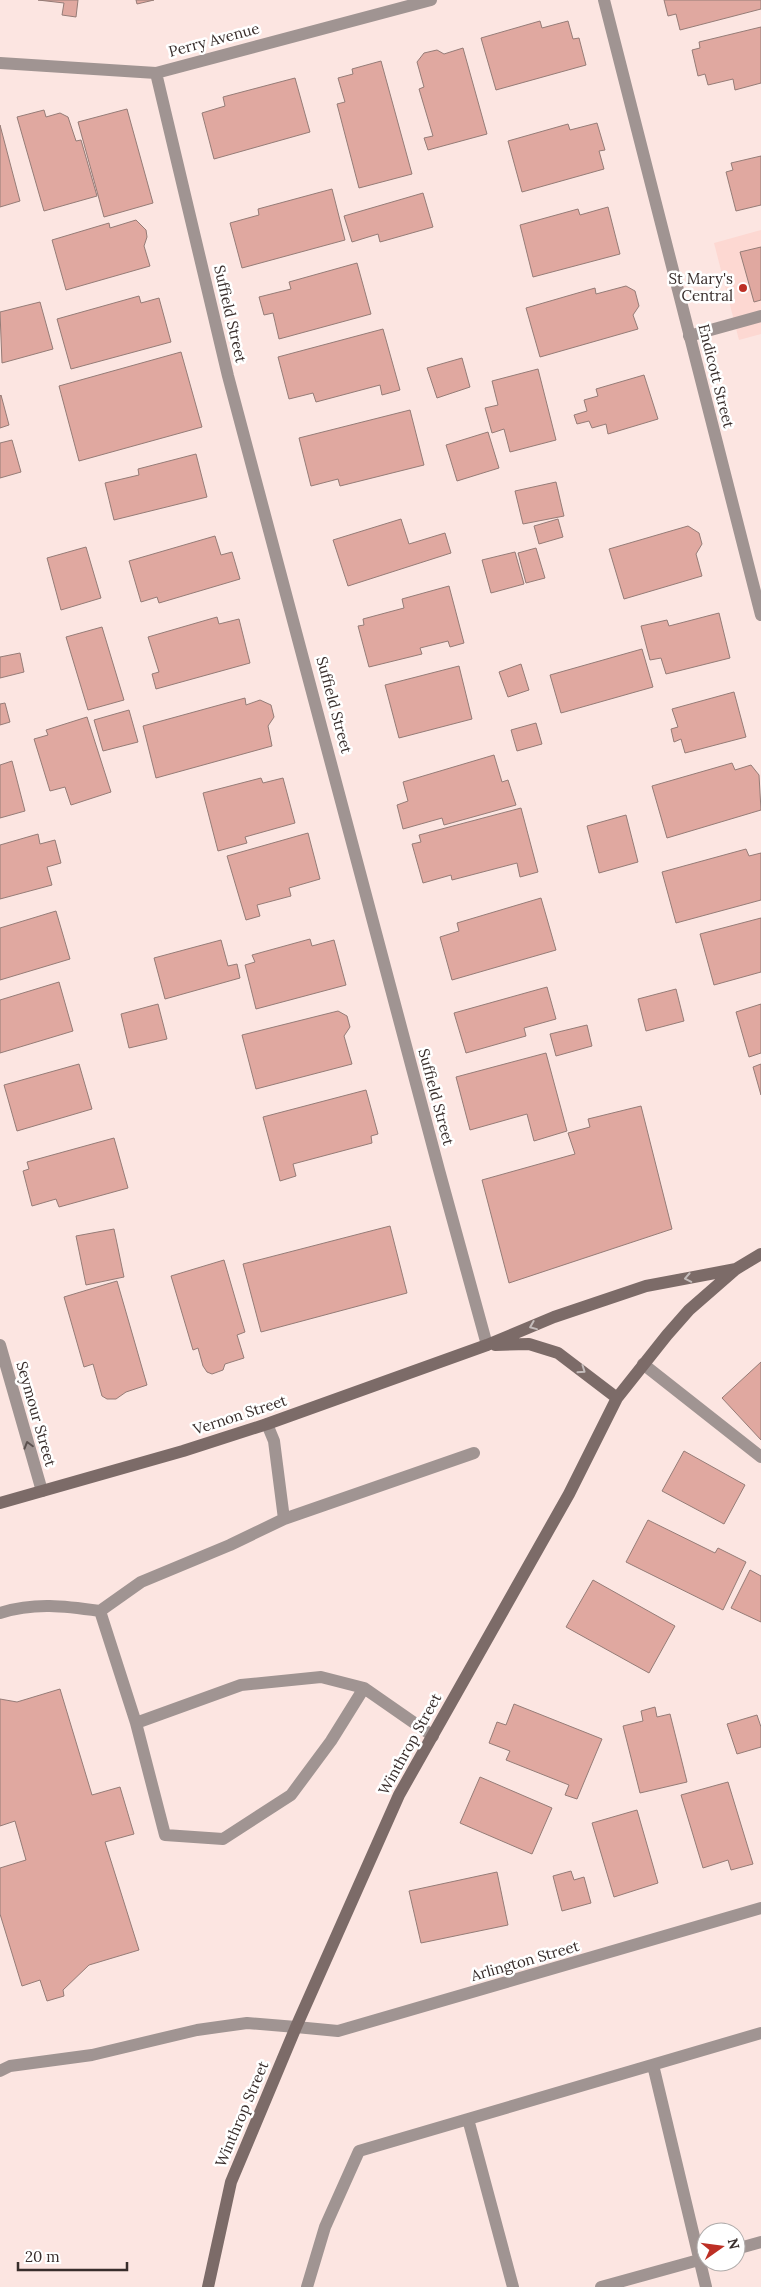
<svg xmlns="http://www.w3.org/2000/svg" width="761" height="2287" font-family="Lora,serif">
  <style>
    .built { fill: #fdd8d2 }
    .building { fill: #e0a8a0; stroke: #957c77 }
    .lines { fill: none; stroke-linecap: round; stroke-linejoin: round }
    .lane { stroke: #a09492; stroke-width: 12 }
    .street { stroke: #a09492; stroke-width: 12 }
    .secondary { stroke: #7c6b68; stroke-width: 12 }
    .oneway { stroke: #c4bcbb }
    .oneway2 { stroke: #5c514f }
    .poi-dot { fill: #bd2f25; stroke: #fff; stroke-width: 2 }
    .labels { text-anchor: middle; stroke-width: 5; stroke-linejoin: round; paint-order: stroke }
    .street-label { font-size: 15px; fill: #382d2b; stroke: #fff }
    .poi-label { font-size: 15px; fill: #382d2b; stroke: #fff; text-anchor: end }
  </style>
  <rect width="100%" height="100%" fill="#fce5e1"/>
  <!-- built -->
  <path class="built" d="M761 230V334L739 340 714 243Z"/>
  <!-- building -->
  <path class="building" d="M38 0H78L76 17 62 15 64 3Z
    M136 0H154L137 4Z
    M664 0H761V9L680 30 676 14 668 16Z
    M540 21 542 28 568 21 573 39 579 38 586 65 496 90 481 38Z
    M761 27V83L735 90 733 79 708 85 705 74 698 76 692 50 700 48 699 42Z
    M463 48 487 134 428 150 424 138 433 136 419 89 424 87 417 62 424 53 437 50 444 54Z
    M381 61 412 174 359 188 337 104 345 102 338 78 353 74 352 69Z
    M295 78 310 132 214 159 202 113 225 106 223 97Z
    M127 109 153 203 104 217 78 122Z
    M44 110 46 117 60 113 68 117 76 141 81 140 97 196 44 211 17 117Z
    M597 123 605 150 599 151 604 169 522 192 508 141 568 124 570 130Z
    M0 125 20 201 0 207Z
    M761 156V205L736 211 726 172 733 170 731 163Z
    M332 189 345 240 242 268 230 223 259 215 258 209Z
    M423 193 433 227 380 242 378 234 352 242 344 216Z
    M608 207 620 254 533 277 520 225 578 209 580 215Z
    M136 220 146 230 147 237 144 246 150 266 66 290 52 240 109 223 110 228Z
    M761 247V300L754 302 740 252Z
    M357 263 371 314 279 339 273 313 264 315 259 297 291 289 289 282Z
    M626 286 635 291 639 306 633 315 638 329 540 357 526 308 595 288 596 294Z
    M139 296 141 303 159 298 171 342 71 369 57 319Z
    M40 302 53 349 2 363 0 312Z
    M383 329 400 390 382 395 380 385 316 402 313 393 289 399 278 357Z
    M181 352 202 427 79 461 59 386Z
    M462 358 470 387 437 398 427 368Z
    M538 369 556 440 510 452 504 429 492 433 485 408 498 405 492 381Z
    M644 375 658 419 608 434 606 424 592 428 589 421 577 424 574 415 587 411 584 400 598 396 596 389Z
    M1 395 9 425 0 428V396Z
    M410 410 424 465 340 486 338 479 311 486 299 438Z
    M488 432 499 468 457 481 446 445Z
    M12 440 21 472 0 478V443Z
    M196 454 207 497 114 520 105 483 139 475 138 469Z
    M556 482 564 516 523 524 515 491Z
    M401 519 409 544 445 533 451 553 348 586 333 540Z
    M558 519 563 537 539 544 534 526Z
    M688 526 699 533 702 544 696 554 702 576 624 599 609 549Z
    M215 536 221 555 232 552 240 579 159 603 157 597 141 602 129 561Z
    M86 547 101 598 61 610 47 558Z
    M536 548 545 578 526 583 518 553Z
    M515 552 524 584 491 593 482 560Z
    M449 586 464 643 450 647 448 641 420 648 422 654 369 667 358 626 364 625 363 619 404 608 402 599Z
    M719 613 730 658 666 674 661 658 650 660 641 626 667 620 669 626Z
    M217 617 219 624 239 619 250 663 156 689 152 674 159 672 148 637Z
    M102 627 124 700 88 710 66 637Z
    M642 649 653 687 561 713 550 675Z
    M20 653 24 672 0 678V657Z
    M521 664 529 690 508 697 499 672Z
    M459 666 472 719 399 738 385 685Z
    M734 692 746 737 685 753 681 739 674 742 671 729 678 727 672 709Z
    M245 698 246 705 260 700 271 705 274 717 268 726 272 746 156 778 143 726Z
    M5 703 10 722 0 725V704Z
    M129 710 138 742 103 751 94 720Z
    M87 717 111 792 71 805 65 787 50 791 34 739 48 735 46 730Z
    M536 723 542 744 517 751 511 730Z
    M494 755 502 782 508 780 516 805 444 825 442 818 403 829 397 805 408 801 403 782Z
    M12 761 25 811 0 818V765Z
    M732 763 735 770 751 765 759 775 761 810 667 838 652 786Z
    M261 778 263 783 283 778 295 823 245 837 247 843 218 851 203 793Z
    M521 808 538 872 520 877 517 863 452 880 451 875 423 883 412 844 421 842 419 835Z
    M626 815 638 862 599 873 587 826Z
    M308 833 320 879 289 888 291 896 257 905 260 916 246 920 227 856Z
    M38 834 40 844 55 840 61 863 47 867 52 885 0 899V845Z
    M746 849 749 856 761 853V900L676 923 662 872Z
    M541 898 556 950 452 980 440 937 459 931 457 923Z
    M56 911 70 959 0 980V928Z
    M761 918V972L714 985 700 934Z
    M310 939 312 946 334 940 346 985 256 1009 245 965 255 962 252 955Z
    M221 940 228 966 237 964 240 978 165 999 154 958Z
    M59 982 73 1031 0 1053V1000Z
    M547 987 556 1019 524 1028 526 1036 466 1053 454 1013Z
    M676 989 684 1021 646 1031 638 999Z
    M158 1004 167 1039 129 1048 121 1014Z
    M761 1004V1053L749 1057 736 1012Z
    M338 1011 347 1016 350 1027 344 1036 352 1064 256 1089 242 1035Z
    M587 1025 592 1046 556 1056 550 1034Z
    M546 1053 567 1131 534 1141 527 1114 470 1130 456 1077Z
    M79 1064 92 1109 17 1131 4 1085Z
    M761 1064V1095L753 1067Z
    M366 1090 378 1134 371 1136 372 1143 293 1164 296 1176 280 1181 263 1117Z
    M641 1106 672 1229 509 1283 482 1180 575 1154 568 1133 590 1127 588 1119Z
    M114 1138 128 1188 59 1207 56 1199 32 1206 23 1171 29 1169 27 1162Z
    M390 1226 407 1293 261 1332 243 1264Z
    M114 1229 124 1277 86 1285 76 1236Z
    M224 1260 245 1332 237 1335 244 1358 225 1364 223 1370 212 1374 207 1372 203 1366 198 1348 193 1350 171 1276Z
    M117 1281 147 1385 126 1392 116 1399H107L102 1396 93 1364 84 1367 64 1297Z
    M761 1362V1440L722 1398Z
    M684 1451 745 1485 724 1524 662 1491Z
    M648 1520 715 1553 718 1548 746 1562 723 1610 626 1562Z
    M750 1570 761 1576V1622L731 1608Z
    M593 1580 675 1626 649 1673 566 1627Z
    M60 1689 92 1795 120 1787 134 1834 105 1842 139 1950 89 1965 63 1990 64 1996 47 2001 40 1980 22 1986 0 1914V1868L26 1860 15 1821 0 1826V1699L17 1702Z
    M514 1704 602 1739 577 1799 565 1795 569 1785 506 1760 510 1751 489 1743 497 1722 506 1725Z
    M655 1707 657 1717 670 1714 687 1782 640 1793 623 1726 643 1721 641 1711Z
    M757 1715 761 1727V1747L737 1754 727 1724Z
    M480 1777 552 1808 532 1854 460 1823Z
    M728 1782 753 1864 731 1870 728 1860 703 1868 681 1795Z
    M637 1810 658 1883 614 1897 592 1823Z
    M571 1871 574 1880 584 1877 591 1903 562 1911 553 1876Z
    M497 1872 508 1925 421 1943 409 1891Z"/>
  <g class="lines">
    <!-- lane -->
    <path class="lane" d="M689 336 761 316
      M643 1364 761 1457
      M267 1424 274 1441 284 1519 230 1545 141 1582 100 1611 136 1723 241 1685 321 1677 364 1688 433 1736
      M284 1519 474 1453
      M0 1613C34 1602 65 1606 100 1611
      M136 1723 165 1835 223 1839 291 1795 331 1741 364 1688
      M653 2065 706 2287
      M0 2071 10 2066 92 2055 197 2030 247 2023 296 2027
      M468 2119 513 2287
      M736 2249 761 2242
      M307 2287 325 2227 359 2151 761 2033
      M601 2287 706 2258"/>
    <!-- street -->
    <path class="street" d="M604 0 761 615
      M0 63 156 73 431 0
      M156 73 228 376 439 1170 487 1345
      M0 1345 42 1491
      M296 2027 338 2031 761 1908"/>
    <!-- secondary -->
    <path class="secondary" d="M495 1345 529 1344 558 1353 617 1398
      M0 1503 183 1451 267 1424 487 1345 554 1317 646 1286 736 1269
      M208 2287 231 2182 296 2027 399 1795 569 1494 617 1398 667 1335 689 1310 736 1269 761 1254"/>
  </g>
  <!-- one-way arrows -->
  <defs><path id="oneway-chevron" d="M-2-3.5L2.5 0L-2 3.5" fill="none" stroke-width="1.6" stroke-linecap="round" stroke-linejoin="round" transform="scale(1.25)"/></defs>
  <g class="oneway">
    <use href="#oneway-chevron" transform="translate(688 1278) rotate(169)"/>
    <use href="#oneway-chevron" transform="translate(533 1326) rotate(158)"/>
    <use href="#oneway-chevron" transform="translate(582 1370) rotate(35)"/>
  </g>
  <use class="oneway2" href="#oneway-chevron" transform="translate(28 1445) rotate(-106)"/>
  <!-- markers -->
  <circle class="poi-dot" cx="743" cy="288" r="5"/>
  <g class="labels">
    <!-- street labels -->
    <g class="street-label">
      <text transform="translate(214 40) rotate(-15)" y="5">Perry Avenue</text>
      <text transform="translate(230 314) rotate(77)" y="5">Suffield Street</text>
      <text transform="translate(716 376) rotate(76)" y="5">Endicott Street</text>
      <text transform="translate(334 705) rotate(75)" y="5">Suffield Street</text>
      <text transform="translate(436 1097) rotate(75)" y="5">Suffield Street</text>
      <text transform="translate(36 1414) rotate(74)" y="5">Seymour Street</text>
      <text transform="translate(240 1415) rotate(-18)" y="5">Vernon Street</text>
      <text transform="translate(410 1744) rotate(-61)" y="5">Winthrop Street</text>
      <text transform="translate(525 1961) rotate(-16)" y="5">Arlington Street</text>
      <text transform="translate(242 2114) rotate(-67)" y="5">Winthrop Street</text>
    </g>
    <!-- poi labels -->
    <g class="poi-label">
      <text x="733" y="284">St Mary's<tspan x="733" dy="17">Central</tspan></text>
    </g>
  </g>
  <!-- north arrow -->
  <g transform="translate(721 2247) rotate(76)"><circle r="24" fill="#ffffff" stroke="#afabaa"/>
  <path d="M0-4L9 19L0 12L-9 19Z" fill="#bd2f25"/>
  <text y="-8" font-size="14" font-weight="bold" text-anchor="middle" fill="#382d2b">N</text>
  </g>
  <!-- scale -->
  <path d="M18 2262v8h109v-8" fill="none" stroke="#382d2b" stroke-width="2.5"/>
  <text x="25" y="2262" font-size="15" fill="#382d2b" stroke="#ffffff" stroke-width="4" paint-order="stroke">20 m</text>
</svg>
